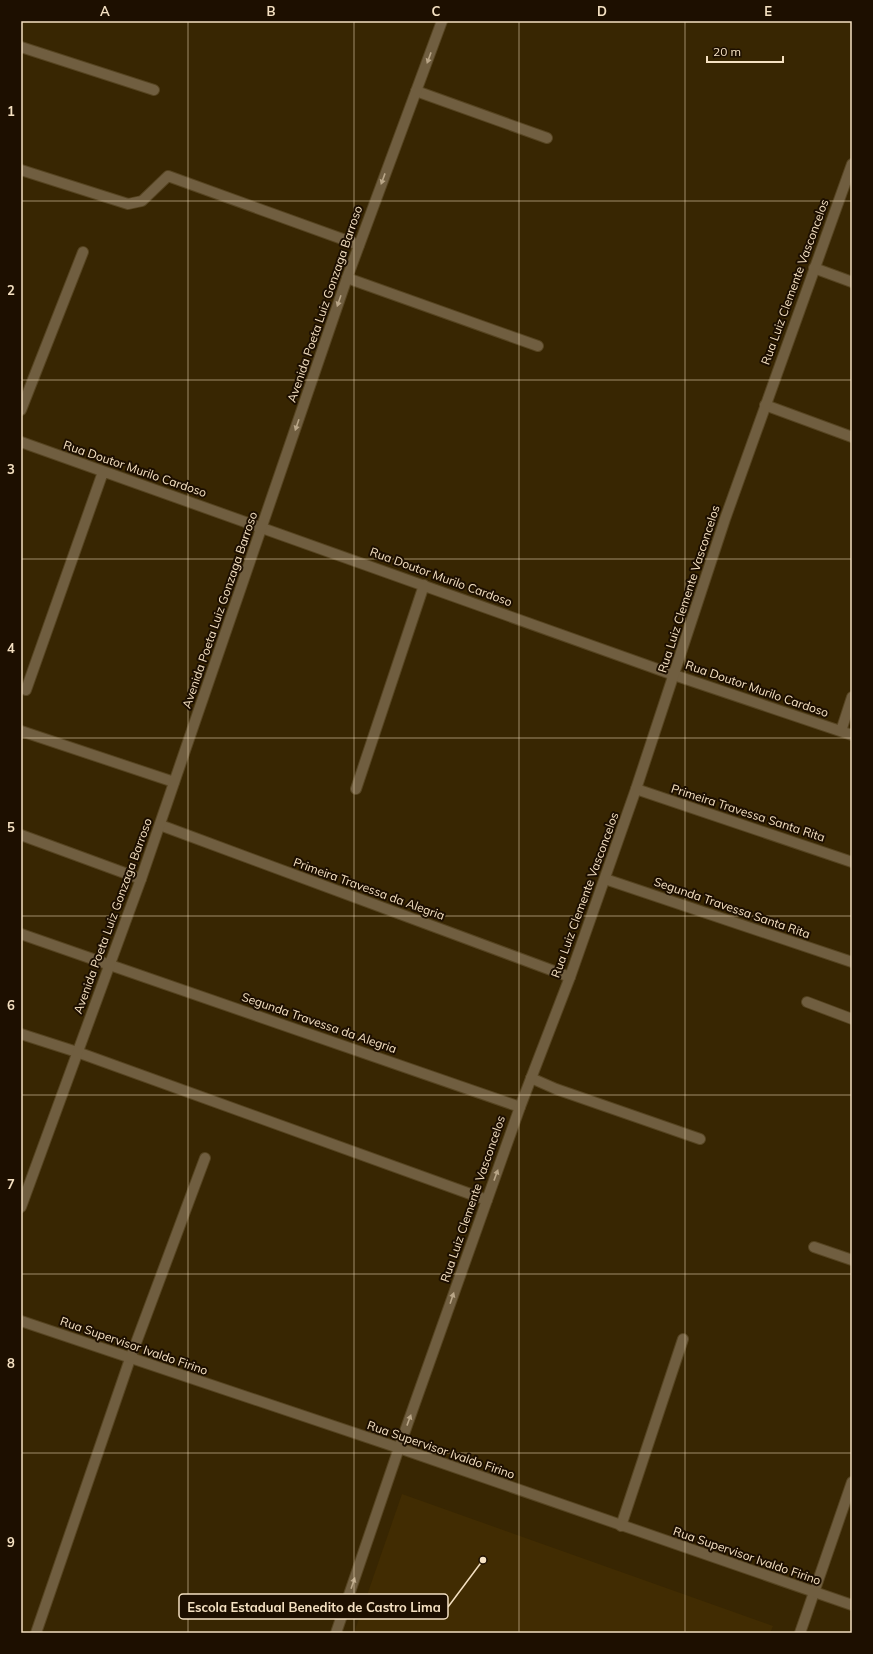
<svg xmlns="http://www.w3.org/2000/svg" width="873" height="1654" font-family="Mulish,sans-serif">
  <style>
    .built { fill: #412c02 }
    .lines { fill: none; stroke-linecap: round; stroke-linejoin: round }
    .service-casing { stroke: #564421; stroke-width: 12 }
    .minor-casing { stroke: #564421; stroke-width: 12 }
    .tertiary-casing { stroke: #564421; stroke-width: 12 }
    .service { stroke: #705e40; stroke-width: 10 }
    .minor { stroke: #705e40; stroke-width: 10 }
    .tertiary { stroke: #705e40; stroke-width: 10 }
    .oneway { fill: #b9a688 }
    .grid { fill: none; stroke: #f5e1c2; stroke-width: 1; stroke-opacity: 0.55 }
    .labels { text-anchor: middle; stroke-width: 4; stroke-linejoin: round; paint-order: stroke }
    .street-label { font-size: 12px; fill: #f5e1c2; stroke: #1d0f00 }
    .leader { fill: none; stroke: #f5e1c2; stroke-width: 1.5 }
    .callout-dot { fill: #f5e1c2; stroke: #1d0f00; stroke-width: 1.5 }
    .callout { fill: #1d0f00; stroke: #f5e1c2; stroke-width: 1.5 }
    .callout-label { font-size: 13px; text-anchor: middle; font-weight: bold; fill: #f5e1c2 }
    .neatline { fill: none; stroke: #f5e1c2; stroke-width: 1.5 }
    .grid-label { font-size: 13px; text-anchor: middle; font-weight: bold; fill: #f5e1c2 }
  </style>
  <rect width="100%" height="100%" fill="#382602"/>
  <!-- built -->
  <path class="built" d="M402 1494 773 1626 770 1633H354Z"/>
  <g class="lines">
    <defs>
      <path id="service" d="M21 934 110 965
        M531 1078 556 1089 700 1139"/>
      <path id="minor" d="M21 47 154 90
        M416 91 547 138
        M21 170 128 204 142 201 168 176 359 245
        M814 268 852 282
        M347 278 538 346
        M765 405 852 437
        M21 410 83 252
        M21 442 674 675 852 735
        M26 690 103 472
        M21 731 174 782
        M841 731 852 697
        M356 789 424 585
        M636 789 852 862
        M160 825 570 977
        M21 835 141 879
        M605 879 852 962
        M110 965 520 1107
        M807 1002 852 1019
        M21 1034 77 1052 487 1200
        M814 1247 852 1260
        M621 1526 683 1339
        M36 1633 130 1359 205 1158
        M800 1633 852 1482"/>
      <path id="tertiary" d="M21 1207 141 879 347 278 442 21
        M21 1321 399 1448 852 1605
        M336 1633 399 1448 520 1107 570 977 636 789 725 519 852 164"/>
    </defs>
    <!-- service casing -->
    <use href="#service" class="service-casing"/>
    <!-- minor casing -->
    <use href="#minor" class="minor-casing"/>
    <!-- tertiary casing -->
    <use href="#tertiary" class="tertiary-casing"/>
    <!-- service -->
    <use href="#service" class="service"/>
    <!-- minor -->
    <use href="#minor" class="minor"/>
    <!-- tertiary -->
    <use href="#tertiary" class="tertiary"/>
  </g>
  <!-- one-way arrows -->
  <defs><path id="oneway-solid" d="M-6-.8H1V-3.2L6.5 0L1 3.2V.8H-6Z"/></defs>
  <g class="oneway">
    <use href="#oneway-solid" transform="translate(429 58) rotate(110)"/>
    <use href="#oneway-solid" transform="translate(383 179) rotate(110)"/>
    <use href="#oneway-solid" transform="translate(339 301) rotate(109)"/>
    <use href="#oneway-solid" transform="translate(297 425) rotate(109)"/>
    <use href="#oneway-solid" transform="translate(496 1175) rotate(-70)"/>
    <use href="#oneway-solid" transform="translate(452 1298) rotate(-71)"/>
    <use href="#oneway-solid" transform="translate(409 1420) rotate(-70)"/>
    <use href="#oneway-solid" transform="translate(353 1583) rotate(-71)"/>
  </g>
  <!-- grid -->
  <path class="grid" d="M188 21V1633M354 21V1633M519 21V1633M685 21V1633M21 201H852M21 380H852M21 559H852M21 738H852M21 916H852M21 1095H852M21 1274H852M21 1453H852"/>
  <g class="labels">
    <!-- street labels -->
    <g class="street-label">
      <text transform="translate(795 282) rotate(-70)" y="4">Rua Luiz Clemente Vasconcelos</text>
      <text transform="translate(325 304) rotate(-71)" y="4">Avenida Poeta Luiz Gonzaga Barroso</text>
      <text transform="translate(135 469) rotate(19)" y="4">Rua Doutor Murilo Cardoso</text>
      <text transform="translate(441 577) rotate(20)" y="4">Rua Doutor Murilo Cardoso</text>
      <text transform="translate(689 589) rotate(-72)" y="4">Rua Luiz Clemente Vasconcelos</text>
      <text transform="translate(220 610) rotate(-71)" y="4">Avenida Poeta Luiz Gonzaga Barroso</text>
      <text transform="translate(757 689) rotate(19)" y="4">Rua Doutor Murilo Cardoso</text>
      <text transform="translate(748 813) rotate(18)" y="4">Primeira Travessa Santa Rita</text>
      <text transform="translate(369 889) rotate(20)" y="4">Primeira Travessa da Alegria</text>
      <text transform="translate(585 895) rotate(-70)" y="4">Rua Luiz Clemente Vasconcelos</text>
      <text transform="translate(732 908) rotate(19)" y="4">Segunda Travessa Santa Rita</text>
      <text transform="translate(113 916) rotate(-70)" y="4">Avenida Poeta Luiz Gonzaga Barroso</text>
      <text transform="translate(319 1023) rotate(19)" y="4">Segunda Travessa da Alegria</text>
      <text transform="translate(473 1199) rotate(-71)" y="4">Rua Luiz Clemente Vasconcelos</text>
      <text transform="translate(134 1346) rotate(19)" y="4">Rua Supervisor Ivaldo Firino</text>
      <text transform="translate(441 1450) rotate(19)" y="4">Rua Supervisor Ivaldo Firino</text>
      <text transform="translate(747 1556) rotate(19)" y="4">Rua Supervisor Ivaldo Firino</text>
    </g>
  </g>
  <!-- callouts -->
  <path class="leader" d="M483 1560L448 1607"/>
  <circle class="callout-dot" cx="483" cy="1560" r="4"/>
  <rect class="callout" x="179" y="1594" width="269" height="25" rx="4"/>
  <g class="callout-label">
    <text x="314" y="1612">Escola Estadual Benedito de Castro Lima</text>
  </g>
  <!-- border -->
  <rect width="873" height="1654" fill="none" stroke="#1d0f00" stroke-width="44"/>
  <!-- scale -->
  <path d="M707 56v6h76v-6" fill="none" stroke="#f5e1c2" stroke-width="2"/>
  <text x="713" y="56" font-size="12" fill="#f5e1c2" stroke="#1d0f00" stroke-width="3" paint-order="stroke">20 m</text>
  <rect x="22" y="22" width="829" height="1610" class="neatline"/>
  <g class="grid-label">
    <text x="105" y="16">A</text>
    <text x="271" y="16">B</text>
    <text x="436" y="16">C</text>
    <text x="602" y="16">D</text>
    <text x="768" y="16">E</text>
    <text x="11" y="116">1</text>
    <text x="11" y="295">2</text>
    <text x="11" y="474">3</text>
    <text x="11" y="653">4</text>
    <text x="11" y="832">5</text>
    <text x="11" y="1010">6</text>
    <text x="11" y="1189">7</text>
    <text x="11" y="1368">8</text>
    <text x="11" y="1547">9</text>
  </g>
</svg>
